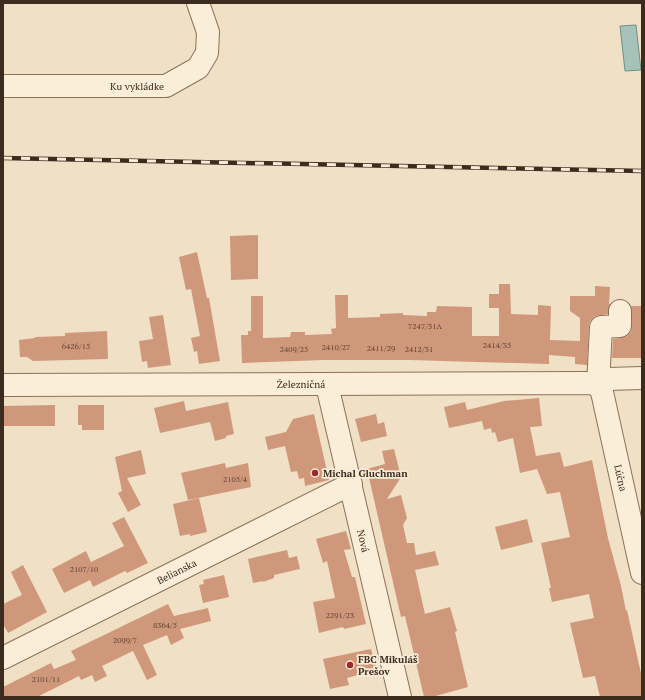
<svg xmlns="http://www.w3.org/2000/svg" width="645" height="700" font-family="'PT Serif',serif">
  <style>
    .water { fill: #a7c3b9; stroke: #6d9287 }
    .building { fill: #d0987a }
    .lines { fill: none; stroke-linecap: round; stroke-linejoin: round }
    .minor-casing { stroke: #8c715a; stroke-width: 24 }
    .minor { stroke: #faeed9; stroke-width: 22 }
    .rail-casing { stroke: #3c2b1f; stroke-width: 4.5 }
    .rail { stroke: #f7ebd5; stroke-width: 3; stroke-dasharray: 9; stroke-linecap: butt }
    .poi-dot { fill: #9e2830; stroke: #f7ebd5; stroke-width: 1.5 }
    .labels { text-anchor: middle; stroke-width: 3.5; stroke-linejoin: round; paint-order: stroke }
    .number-label { font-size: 8px; fill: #614636 }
    .street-label { font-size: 10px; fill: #3c2b1f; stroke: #f7ebd5 }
    .poi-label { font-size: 10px; font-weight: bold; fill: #3c2b1f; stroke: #f7ebd5; text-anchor: start }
  </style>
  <rect width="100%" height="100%" fill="#f0e0c5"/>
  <!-- water -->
  <path class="water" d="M636 25 641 70 625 71 620 26Z"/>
  <!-- building -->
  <path class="building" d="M258 235V279L231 280 230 236Z
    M197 252 207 298H209L220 361 199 364 197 351 194 352 191 338 200 336 191 289 186 290 179 257Z
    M499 284H510L511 314 538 315V305L551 306 550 340 580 341V318L570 311V296H595V286L610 287 609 304H610L608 314 595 316 590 321 589 326 587 365 575 364V357L549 355V364L410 360H324L242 363 241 335H248V331H251V296H263V338L290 337 291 332H305V335L332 334 331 329 336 328 335 295H348V318L380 317V314L403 313V315L427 316V312H436L437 306 472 307V336H499V308H489V294H499Z
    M631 306H641V358H612L613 339 626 337 631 332 632 326Z
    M163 315 171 365 148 368 147 361 142 362 139 341 153 339 149 317Z
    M107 331 108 359 33 361 27 357H20L19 340 35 338V337L65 336V333Z
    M539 398 542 426 530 427 536 456 560 452 564 467 592 460 608 538 621 586 626 611 627 610 642 678V697H600L595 676 583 678 570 623 594 618 589 594 552 602 549 588H551L541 543 570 537 560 492 547 494 537 469 520 473 513 438 498 442 495 432 492 433 491 428 484 430 482 421 449 428 444 407 465 402 467 410 504 401Z
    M184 401 186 411 228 402 234 434 226 436V438L215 441 210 422 160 433 154 408Z
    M55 405V426H3V406Z
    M78 405H104V430H82V425H78Z
    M314 414 329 480 305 486 304 478 299 479 297 471 291 472 285 446 268 450 265 437 286 432 293 419Z
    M376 414 378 424 384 422 387 436 361 442 355 419Z
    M394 449 401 477 387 499 401 495 407 518 403 525 407 543H414L416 555 435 551 439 565 415 570 425 614 450 607 457 631 455 632 468 687 432 697H424L405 616 401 617 367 469 385 464 382 451Z
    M141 450 146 474 127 478 141 505 128 512 118 493 122 491 115 457Z
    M225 463 226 468 248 463 251 487 188 500 181 473Z
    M199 498 207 532 190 536V534L180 536 173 504Z
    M124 517 148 563 127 573 125 571 93 587 90 580 64 593 52 569 86 551 91 562 124 546 112 523Z
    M527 519 533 542 501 550 495 527Z
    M346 531 351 549 344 550 352 577H355L366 624 344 629 343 627 319 633 313 602 335 598 327 561 323 563 316 539Z
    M287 550 289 558 297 556 300 569 274 575V578L263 582V581L253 583 248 559Z
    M23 565 47 612 8 633 3 624V604L22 595 11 572Z
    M224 575 229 597 203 603 199 585 204 584 203 580Z
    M168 604 174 616 208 608 211 621 180 629 184 638 171 645 167 635 143 645 157 675 147 680 133 651 102 666 107 676 95 682 92 675 81 680 79 676 37 697H3V687L51 663 54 669 76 660 71 651Z
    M371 649 377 670 347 678 349 685 330 689 323 659Z"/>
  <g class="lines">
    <defs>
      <g id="minor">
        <path id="s1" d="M3 86H166L198 68 207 53 208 32 198 3"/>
        <path id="s2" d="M3 385 589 383 598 385"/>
        <path id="s3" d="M327 385 400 697"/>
        <path id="s4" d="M598 385 602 392 642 573"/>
        <path d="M598 385 601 327 620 326V311"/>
        <path d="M598 385 608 379 642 378"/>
        <path id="s5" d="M3 658 351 484"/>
      </g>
    </defs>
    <!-- minor casing -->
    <use href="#minor" class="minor-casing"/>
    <!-- minor -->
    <use href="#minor" class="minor"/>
    <defs>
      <path id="rail" d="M3 158 642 171"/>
    </defs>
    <!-- rail casing -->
    <use href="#rail" class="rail-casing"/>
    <!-- rail -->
    <use href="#rail" class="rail"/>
  </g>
  <!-- markers -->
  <g class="poi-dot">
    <circle cx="315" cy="473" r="4"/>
    <circle cx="350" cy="665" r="4"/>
  </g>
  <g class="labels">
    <!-- number labels -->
    <g class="number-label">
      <text x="425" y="329">7247/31A</text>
      <text x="497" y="348">2414/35</text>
      <text x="76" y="349">6426/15</text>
      <text x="336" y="350">2410/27</text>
      <text x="381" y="351">2411/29</text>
      <text x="294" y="352">2409/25</text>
      <text x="419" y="352">2412/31</text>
      <text x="235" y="482">2105/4</text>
      <text x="84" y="572">2107/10</text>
      <text x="340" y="618">2291/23</text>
      <text x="165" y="628">8364/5</text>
      <text x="125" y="643">2099/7</text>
      <text x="46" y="682">2101/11</text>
    </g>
    <!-- street labels -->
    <g class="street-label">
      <text dy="4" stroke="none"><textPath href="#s1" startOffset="134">Ku vykládke</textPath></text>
      <text dy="4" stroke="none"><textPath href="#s2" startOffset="298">Železničná</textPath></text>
      <text dy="4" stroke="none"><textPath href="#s4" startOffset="96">Lúčna</textPath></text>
      <text dy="4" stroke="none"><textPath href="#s3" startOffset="160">Nová</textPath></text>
      <text dy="4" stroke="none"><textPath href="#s5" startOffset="194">Belianska</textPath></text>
    </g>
    <!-- poi labels -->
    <g class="poi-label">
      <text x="323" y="477">Michal Gluchman</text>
      <text x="358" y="663">FBC Mikuláš<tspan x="358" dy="12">Prešov</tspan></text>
    </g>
  </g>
  <!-- border -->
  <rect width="645" height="700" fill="none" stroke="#3c2b1f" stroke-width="8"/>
</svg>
